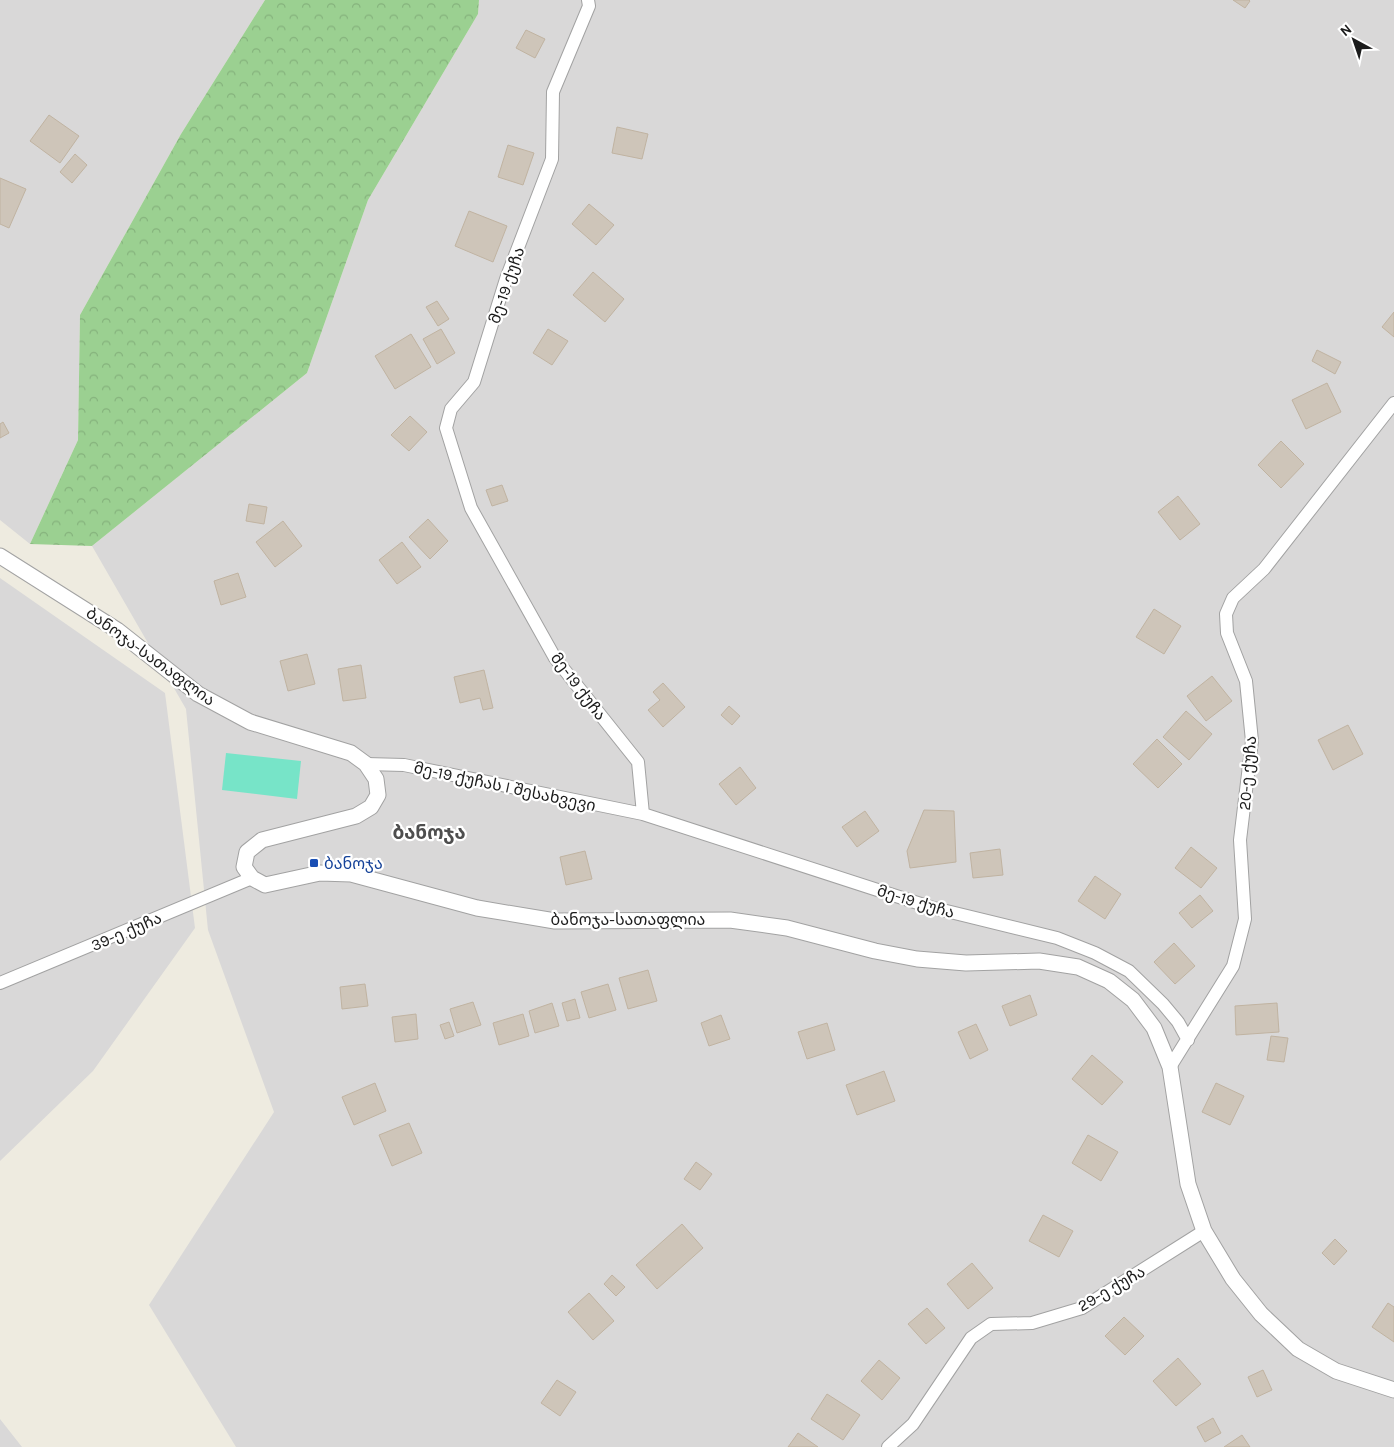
<svg xmlns="http://www.w3.org/2000/svg" width="1394" height="1447" font-family="Karla,'Noto Sans Georgian',sans-serif">
  <style>
    .residential { fill: #d9d8d8 }
    .forest { fill: url(#forest-crowns) }
    .pitch { fill: #77e4c8 }
    .building { fill: #cec5b9; stroke: #c0b3a1 }
    .lines { fill: none; stroke-linecap: round; stroke-linejoin: round }
    .minor-casing { stroke: #a2a2a2; stroke-width: 14 }
    .tertiary-casing { stroke: #a2a2a2; stroke-width: 17 }
    .minor { stroke: #fff; stroke-width: 12 }
    .tertiary { stroke: #fff; stroke-width: 15 }
    .transit-dot { fill: #1a4fb4; stroke: #fff; stroke-width: 2 }
    .labels { text-anchor: middle; stroke-width: 4.5; stroke-linejoin: round; paint-order: stroke }
    .street-label { font-size: 16px; fill: #1b1b1b; stroke: #fff }
    .transit-label { font-size: 16px; fill: #164399; stroke: #fff; text-anchor: start }
    .quarter-label { font-size: 19px; font-weight: bold; fill: #4e4e4e; stroke: #fff }
  </style>
  <defs>
    <pattern id="forest-crowns" width="20" height="18" patternUnits="userSpaceOnUse" patternTransform="scale(1.25)"><rect width="20" height="18" fill="#9bd091"/><path d="M2 6a3 3 0 1 1 6 0M12 15a3 3 0 1 1 6 0" fill="none" stroke="#85b27c"/></pattern>
  </defs>
  <rect width="100%" height="100%" fill="#eeebe0"/>
  <!-- residential -->
  <path class="residential" d="M0 0H265L181 134 80 315 78 440 30 544 0 520Z
    M479 0H1394V1447H236L149 1305 274 1112 208 930 186 709 92 546 307 373 368 200 478 14Z
    M0 578 165 693 195 928 93 1071 0 1161Z
    M0 1419 22 1447H0Z"/>
  <!-- forest -->
  <path class="forest" d="M265 0H479L478 14 368 200 307 373 92 546 30 544 78 440 80 315 181 134Z"/>
  <!-- pitch -->
  <path class="pitch" d="M226 753 301 761 297 799 222 790Z"/>
  <!-- building -->
  <path class="building" d="M1233 0H1249L1250 1 1245 8Z
    M526 30 545 39 535 58 516 48Z
    M49 115 79 136 60 163 30 141Z
    M617 127 648 134 642 159 612 153Z
    M508 145 534 153 523 185 498 177Z
    M75 154 87 165 72 183 60 172Z
    M0 178 26 189 9 228 0 224Z
    M589 204 614 225 596 245 572 224Z
    M469 211 507 226 493 262 455 246Z
    M593 272 624 299 605 322 573 295Z
    M437 301 449 319 438 326 426 307Z
    M1394 312V337L1382 327Z
    M441 329 455 353 437 364 423 339Z
    M548 329 568 341 552 365 533 353Z
    M411 334 431 367 395 389 375 356Z
    M1317 350 1341 362 1335 374 1312 361Z
    M1327 383 1341 412 1306 429 1292 400Z
    M410 416 427 432 409 451 391 435Z
    M3 422 9 433 0 438V424Z
    M1281 441 1304 464 1281 488 1258 465Z
    M502 485 508 501 492 506 486 490Z
    M1178 496 1200 524 1180 540 1158 512Z
    M249 504 267 507 264 524 246 521Z
    M428 519 448 541 430 559 409 537Z
    M283 521 302 546 275 567 256 542Z
    M402 542 421 567 397 584 379 560Z
    M238 573 246 597 221 605 214 581Z
    M1154 609 1181 626 1164 654 1136 637Z
    M307 654 315 684 288 691 280 661Z
    M361 665 366 698 343 701 338 669Z
    M484 670 493 708 483 710 480 698 460 703 454 677Z
    M1212 676 1232 701 1206 721 1187 696Z
    M663 683 685 707 663 727 648 710 660 700 653 692Z
    M729 706 740 716 732 725 721 715Z
    M1186 711 1212 734 1189 760 1163 737Z
    M1348 725 1363 754 1333 770 1318 740Z
    M1157 739 1182 764 1158 788 1133 764Z
    M740 767 756 788 736 805 719 784Z
    M924 810 954 811 956 862 910 868 907 851Z
    M865 811 879 831 857 847 842 827Z
    M1191 847 1217 868 1201 888 1175 868Z
    M1000 849 1003 875 973 878 970 853Z
    M585 851 592 879 566 885 560 857Z
    M1095 876 1121 894 1105 919 1078 901Z
    M1200 895 1213 911 1192 928 1179 913Z
    M1174 943 1195 966 1175 984 1154 962Z
    M648 970 657 1001 628 1009 619 978Z
    M365 984 368 1006 342 1009 340 987Z
    M608 984 616 1010 589 1018 581 992Z
    M1030 995 1037 1015 1010 1026 1002 1006Z
    M575 999 580 1018 567 1021 562 1003Z
    M473 1002 481 1025 457 1033 450 1009Z
    M552 1003 559 1026 535 1033 529 1011Z
    M1277 1003 1279 1032 1236 1035 1235 1006Z
    M416 1014 418 1039 395 1042 392 1017Z
    M523 1014 529 1036 499 1045 493 1023Z
    M721 1015 730 1039 709 1046 701 1023Z
    M449 1022 454 1036 445 1039 440 1025Z
    M827 1023 835 1050 807 1059 798 1032Z
    M976 1024 988 1050 970 1059 958 1032Z
    M1271 1036 1288 1038 1284 1062 1267 1060Z
    M1092 1055 1123 1082 1102 1105 1072 1079Z
    M884 1071 895 1101 857 1115 846 1085Z
    M375 1083 386 1111 354 1125 342 1097Z
    M1216 1083 1244 1096 1230 1125 1202 1112Z
    M409 1123 422 1153 392 1166 379 1135Z
    M1088 1135 1118 1152 1101 1181 1072 1163Z
    M696 1162 712 1174 700 1190 684 1179Z
    M1043 1215 1073 1231 1059 1257 1029 1241Z
    M682 1224 703 1248 657 1289 636 1265Z
    M1335 1239 1347 1251 1334 1265 1322 1253Z
    M972 1263 993 1288 968 1309 947 1284Z
    M612 1275 625 1287 616 1296 604 1284Z
    M589 1293 614 1321 593 1340 568 1312Z
    M1388 1303 1394 1307V1342L1372 1327Z
    M927 1308 945 1328 926 1344 908 1324Z
    M1124 1317 1144 1336 1125 1355 1105 1336Z
    M1178 1358 1201 1384 1176 1406 1153 1381Z
    M879 1360 900 1378 882 1400 861 1381Z
    M1263 1370 1272 1390 1257 1397 1248 1377Z
    M557 1380 576 1392 560 1416 541 1403Z
    M827 1394 860 1415 843 1440 811 1419Z
    M1213 1418 1221 1433 1205 1442 1197 1427Z
    M798 1433 818 1447H788Z
    M1242 1435 1250 1447H1224Z"/>
  <g class="lines">
    <defs>
      <path id="minor" d="M588 0 589 6 553 92 552 159 506 279 474 382 451 409 446 428 471 508 555 658 638 762 643 814 930 907 1057 938 1095 953 1129 971 1163 1004 1178 1022 1188 1040
        M366 764 404 765 643 814
        M0 983 252 878
        M1170 1067 1233 966 1245 919 1240 840 1252 741 1246 681 1227 633 1226 614 1233 598 1264 569 1394 403
        M888 1447 913 1424 971 1338 991 1324 1032 1323 1082 1308 1204 1231"/>
      <path id="tertiary" d="M0 556 117 630 198 694 250 722 351 753 366 764 376 779 378 795 371 807 356 816 262 840 247 852 244 867 252 878 265 885 320 873 351 874 477 908 555 921 730 920 787 928 875 951 917 959 966 963 1039 961 1078 967 1109 981 1133 1000 1154 1028 1170 1067 1188 1184 1204 1231 1233 1279 1261 1314 1298 1349 1336 1371 1394 1390"/>
    </defs>
    <!-- minor casing -->
    <use href="#minor" class="minor-casing"/>
    <!-- tertiary casing -->
    <use href="#tertiary" class="tertiary-casing"/>
    <!-- minor -->
    <use href="#minor" class="minor"/>
    <!-- tertiary -->
    <use href="#tertiary" class="tertiary"/>
  </g>
  <!-- markers -->
  <rect class="transit-dot" x="309" y="858" width="10" height="10" rx="2.5"/>
  <g class="labels">
    <!-- street labels -->
    <g class="street-label">
      <text transform="translate(506 285) rotate(-71)" y="6">მე-19 ქუჩა</text>
      <text transform="translate(151 656) rotate(36)" y="6">ბანოჯა-სათაფლია</text>
      <text transform="translate(579 686) rotate(53)" y="6">მე-19 ქუჩა</text>
      <text transform="translate(1247 773) rotate(-85)" y="6">20-ე ქუჩა</text>
      <text transform="translate(505 786) rotate(12)" y="6">მე-19 ქუჩას I შესახვევი</text>
      <text transform="translate(916 901) rotate(17)" y="6">მე-19 ქუჩა</text>
      <text x="628" y="925">ბანოჯა-სათაფლია</text>
      <text transform="translate(126 931) rotate(-23)" y="6">39-ე ქუჩა</text>
      <text transform="translate(1111 1288) rotate(-30)" y="6">29-ე ქუჩა</text>
    </g>
    <!-- transit labels -->
    <g class="transit-label">
      <text x="324" y="869">ბანოჯა</text>
    </g>
    <!-- quarter labels -->
    <g class="quarter-label">
      <text x="429" y="839">ბანოჯა</text>
    </g>
  </g>
  <!-- north arrow -->
  <g transform="translate(1354 40) rotate(320)" stroke="#ffffff" stroke-width="4" paint-order="stroke">
  <path d="M0-4L9 19L0 12L-9 19Z" fill="#1b1b1b"/>
  <text y="-8" font-size="14" font-weight="bold" text-anchor="middle" fill="#1b1b1b">N</text>
  </g>
</svg>
